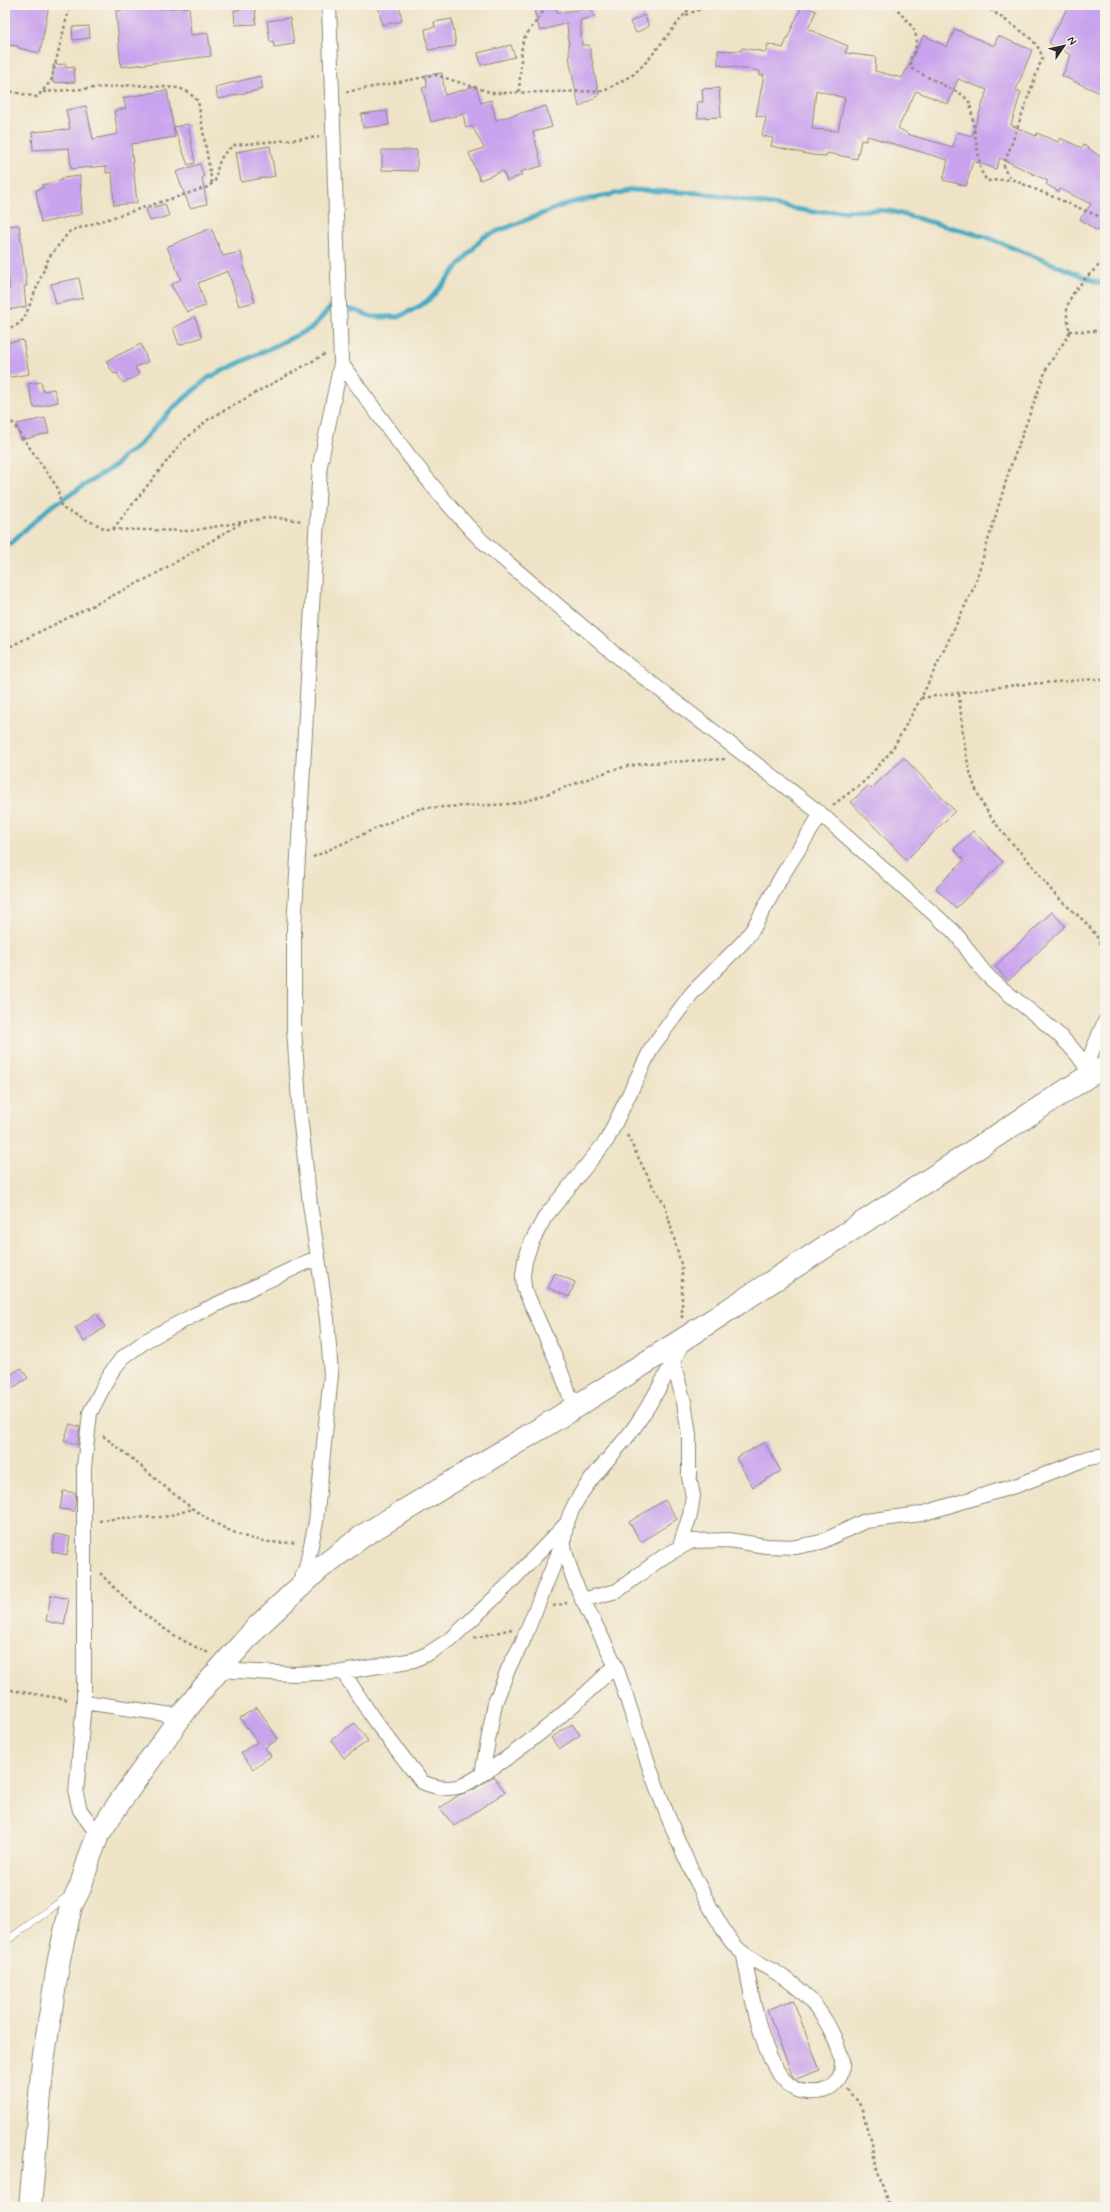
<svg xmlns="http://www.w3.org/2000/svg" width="1110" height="2212" font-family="Mynerve,sans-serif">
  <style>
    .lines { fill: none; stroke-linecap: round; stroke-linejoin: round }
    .stream { stroke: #43a8c3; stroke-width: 5 }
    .building { fill: #c9a3ed; fill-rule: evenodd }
    .service-casing { stroke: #8c8778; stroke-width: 8 }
    .minor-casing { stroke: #8c8778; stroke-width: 16 }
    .primary-casing { stroke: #8c8778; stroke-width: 24 }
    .path { stroke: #8c8778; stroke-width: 2.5; stroke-dasharray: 3 3; stroke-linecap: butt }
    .service { stroke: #fff; stroke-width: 7 }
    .minor { stroke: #fff; stroke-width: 14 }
    .primary { stroke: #fff; stroke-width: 22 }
  </style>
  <rect width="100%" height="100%" fill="#f7f3e8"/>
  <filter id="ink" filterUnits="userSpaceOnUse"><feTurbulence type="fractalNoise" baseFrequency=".025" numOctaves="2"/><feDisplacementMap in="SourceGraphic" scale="8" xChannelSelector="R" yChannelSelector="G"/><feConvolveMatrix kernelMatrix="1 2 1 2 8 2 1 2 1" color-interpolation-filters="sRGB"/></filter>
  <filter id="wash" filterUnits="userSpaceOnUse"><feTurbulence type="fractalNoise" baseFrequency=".012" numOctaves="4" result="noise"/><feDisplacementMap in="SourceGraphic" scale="16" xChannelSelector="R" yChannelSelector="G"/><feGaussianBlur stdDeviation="0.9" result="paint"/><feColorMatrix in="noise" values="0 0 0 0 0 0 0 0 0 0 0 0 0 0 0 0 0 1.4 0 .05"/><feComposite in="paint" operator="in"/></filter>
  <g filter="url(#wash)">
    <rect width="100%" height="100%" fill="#eee3c6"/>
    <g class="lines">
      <!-- stream -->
      <path class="stream" d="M5 548 49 508 116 465 124 456 136 448 170 411 208 378 312 328 330 308 354 310 373 317H398L420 306 431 298 483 237 569 203 633 190 700 193 814 212 877 210 890 211 986 237 1105 285"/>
    </g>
    <g id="blocks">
      <!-- building -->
      <path class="building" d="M5 5H49L40 53 18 48V46L5 45Z
        M378 5H399L402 21 382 25Z
        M555 5 557 12 592 9 594 17 580 20 582 45H589L599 95 579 107 570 63 567 23 540 31 534 10Z
        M802 5 816 11 808 29 848 46 845 53 876 57 875 71 902 78 924 35 947 47 955 29 994 46 998 36 1032 50 1016 90 1021 92 1011 125 1036 136 1037 133 1058 142 1060 138 1082 148 1084 145 1105 160V220L1097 231 1080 219 1091 204 1060 189 1059 192 1046 184 1048 181 1000 158 996 169 973 161 966 186 943 180 948 160 867 136 866 141 861 140 857 159 827 153 826 156 812 155 771 146 773 138 762 136 766 117 756 116 764 75H759L760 71 718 65V50L741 51 742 48 766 52 768 44 783 48ZM958 79 987 90 972 136 957 132 953 147 910 135 898 128 916 91 948 104ZM816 90 845 98 838 131 812 129Z
        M1069 5H1105V95L1062 76 1071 55 1049 43Z
        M189 7 191 35 208 33 211 56 121 67 116 11Z
        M255 8 256 24 235 25 234 10Z
        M644 15 649 26 636 33 630 22Z
        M290 18 294 44 274 47 273 41 270 42 267 21Z
        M452 19 456 46 428 50 425 29 435 27 434 22Z
        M89 26 90 38 73 40 72 27Z
        M511 45 515 57 481 65 478 53Z
        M66 64V68L74 67 75 82 53 83V65Z
        M442 73 445 95 476 86 481 103 491 100 496 120 546 106 552 127 533 132 542 166 520 172 522 175 507 181 503 171 480 180 469 153 484 148 472 126 466 128 463 114 431 122 422 88 427 87 426 75Z
        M260 76 263 89 218 99 215 87Z
        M719 88 721 117 698 118 697 102H703L702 89Z
        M167 90 175 137 131 144 137 203 114 205 112 172 106 173V166L71 169 69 148 33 150 32 132 70 129 66 110 86 106 93 139 118 134 114 111 126 108 123 98Z
        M387 111 389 125 363 128 361 114Z
        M188 124 195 163 188 165 174 127Z
        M270 146 275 176 241 182 236 152Z
        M382 150H417V171L382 170Z
        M200 164 204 177 202 178 207 204 190 208 176 172Z
        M80 176 82 214 41 223 36 190 43 188 42 185 62 180V178Z
        M165 204 169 216 150 221 146 209Z
        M19 225 27 286H24L26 307 6 310 5 289H10L5 254V226Z
        M211 228 223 256 241 252 247 280H248L255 302 239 306 228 271 198 283 206 306 187 312 171 285 181 279 167 247Z
        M79 278 83 298 56 304 51 284Z
        M195 317 202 337 179 345 173 328Z
        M23 340 29 374 6 378 5 343Z
        M141 344 148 362 135 367 139 375 123 383 117 373 114 374 106 361Z
        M41 382 43 391 54 389 58 402 34 408 28 384Z
        M45 418 49 433 21 440 17 424Z
        M904 758 955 811 906 860 851 802 868 786 871 789Z
        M973 831 1003 862 956 908 936 888 964 860 954 849Z
        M1052 912 1065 926 1008 981 995 966Z
        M555 1273 575 1282 569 1297 548 1288Z
        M96 1313 105 1327 84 1342 75 1328Z
        M21 1368 28 1378 5 1393V1378Z
        M70 1424 80 1427 78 1445 64 1440Z
        M764 1442 781 1471 753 1487 736 1458Z
        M63 1491 76 1493 74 1511 60 1509Z
        M665 1500 677 1519 641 1542 629 1522Z
        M55 1534 70 1537 67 1555 52 1552Z
        M51 1595 69 1599 64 1625 46 1621Z
        M257 1707 278 1739 265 1748 271 1756 253 1769 241 1753 257 1742 240 1718Z
        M355 1723 368 1741 344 1758 331 1740Z
        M572 1724 580 1735 559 1749 551 1738Z
        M494 1776 505 1792 454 1826 440 1808 459 1795 473 1790Z
        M793 2000 820 2070 796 2079 792 2075 767 2010Z"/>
    </g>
  </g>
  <g filter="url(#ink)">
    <use href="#blocks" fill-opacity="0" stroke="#8c8778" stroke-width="1"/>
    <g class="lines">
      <defs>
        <path id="service" d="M5 1942 68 1896"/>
        <path id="minor" d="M341 363C385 424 429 487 482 541L629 666 821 814 952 930C966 944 975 964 990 978 1020 1006 1074 1038 1090 1075
          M1086 1066 1105 1021
          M684 1340C668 1372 652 1403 631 1432 607 1463 568 1496 564 1538 563 1545 565 1551 567 1558 577 1598 602 1632 617 1670 628 1699 636 1730 647 1760 667 1818 691 1877 723 1929 739 1956 750 1957 775 1972 803 1988 824 2012 836 2042 841 2054 845 2066 839 2078 833 2091 821 2093 808 2092 764 2092 751 1989 744 1956
          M673 1362 684 1402 689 1435V1477L693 1496 690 1515 680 1546
          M574 1407 558 1364 524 1288 523 1275 525 1261 531 1243 545 1217 607 1140 652 1047 692 993 744 941 753 929 783 874 821 814
          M300 1582 306 1568 316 1522 331 1375 327 1319 310 1204 300 1116 294 1029V928L320 465 341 363 329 5
          M582 1600 617 1591 663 1557 692 1541 729 1540 766 1546 796 1547 821 1542 865 1521 921 1514 1018 1485 1088 1458 1105 1455
          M218 1670 294 1674 343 1672 414 1660 429 1653 451 1639 505 1588 565 1525
          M343 1672 374 1720 422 1782C435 1788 447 1790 461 1786 472 1782 485 1772 495 1766 539 1737 577 1703 615 1666
          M84 1702 166 1714 182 1715
          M482 1774 495 1703 509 1667 522 1643 563 1542
          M98 1835 80 1810 76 1794 84 1702V1467L90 1413 110 1374 122 1358 147 1340 196 1314 318 1257"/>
        <path id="primary" d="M30 2207 43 2061 59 1959 71 1906 80 1888 90 1856 98 1835 119 1803 182 1715 204 1687 257 1627 319 1569 364 1535 556 1419 685 1338 1090 1075 1105 1068"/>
      </defs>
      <!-- service casing -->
      <use href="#service" class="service-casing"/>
      <!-- minor casing -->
      <use href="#minor" class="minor-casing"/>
      <!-- primary casing -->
      <use href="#primary" class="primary-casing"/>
      <!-- path -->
      <path class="path" d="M894 5C910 26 926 34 910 60L912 69 963 95 970 103 981 171 987 181 1011 179
        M986 5C1002 22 1039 35 1042 58L1004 165V169L1011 179 1105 219
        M686 15 710 5
        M5 70 9 82 8 91
        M5 92 8 91 37 97 51 81 70 5
        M43 92 134 85 179 88 188 92 198 101 212 184
        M346 92 436 75 493 93 604 91 634 74 648 60 692 5
        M519 92 522 45 524 38 548 5
        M5 330 17 325 24 319 49 257 70 231 208 187 215 181C218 165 219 154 235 145L319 137
        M1069 331H1105
        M5 412 57 487 61 505 64 509 106 529 190 531 272 517 302 521
        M113 529 182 442 209 419 327 353
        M5 649 152 576 240 524
        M959 694C962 724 964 758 975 787 987 819 1010 840 1032 865 1040 874 1046 885 1055 894 1076 917 1091 920 1105 953
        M921 698 1015 685 1096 679 1105 681
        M833 805 866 780 892 750 921 698 974 587 1010 468 1047 367 1068 336C1071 327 1066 320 1067 311 1068 291 1092 273 1105 259
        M313 857 421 808 512 804 530 800 612 770 628 766 649 763 725 759
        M627 1135 651 1183 665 1205 682 1268V1318
        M103 1436C161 1477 217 1551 296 1542
        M99 1521 119 1518 164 1517 193 1509
        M100 1573C131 1606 168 1636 209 1653
        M553 1606 567 1603
        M474 1638 512 1629
        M5 1689 70 1700
        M848 2089 859 2103 863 2112 877 2168 889 2207"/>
      <!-- service -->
      <use href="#service" class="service"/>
      <!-- minor -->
      <use href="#minor" class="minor"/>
      <!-- primary -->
      <use href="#primary" class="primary"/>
    </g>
  </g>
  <!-- margin -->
  <rect width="1110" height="2212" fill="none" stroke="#f7f3e8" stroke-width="20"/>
  <!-- north arrow -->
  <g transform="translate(1064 46) rotate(56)" stroke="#f7f3e8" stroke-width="3" paint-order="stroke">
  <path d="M0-3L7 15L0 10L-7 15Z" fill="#2b2b2b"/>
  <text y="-6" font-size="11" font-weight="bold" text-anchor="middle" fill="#2b2b2b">N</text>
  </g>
</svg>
